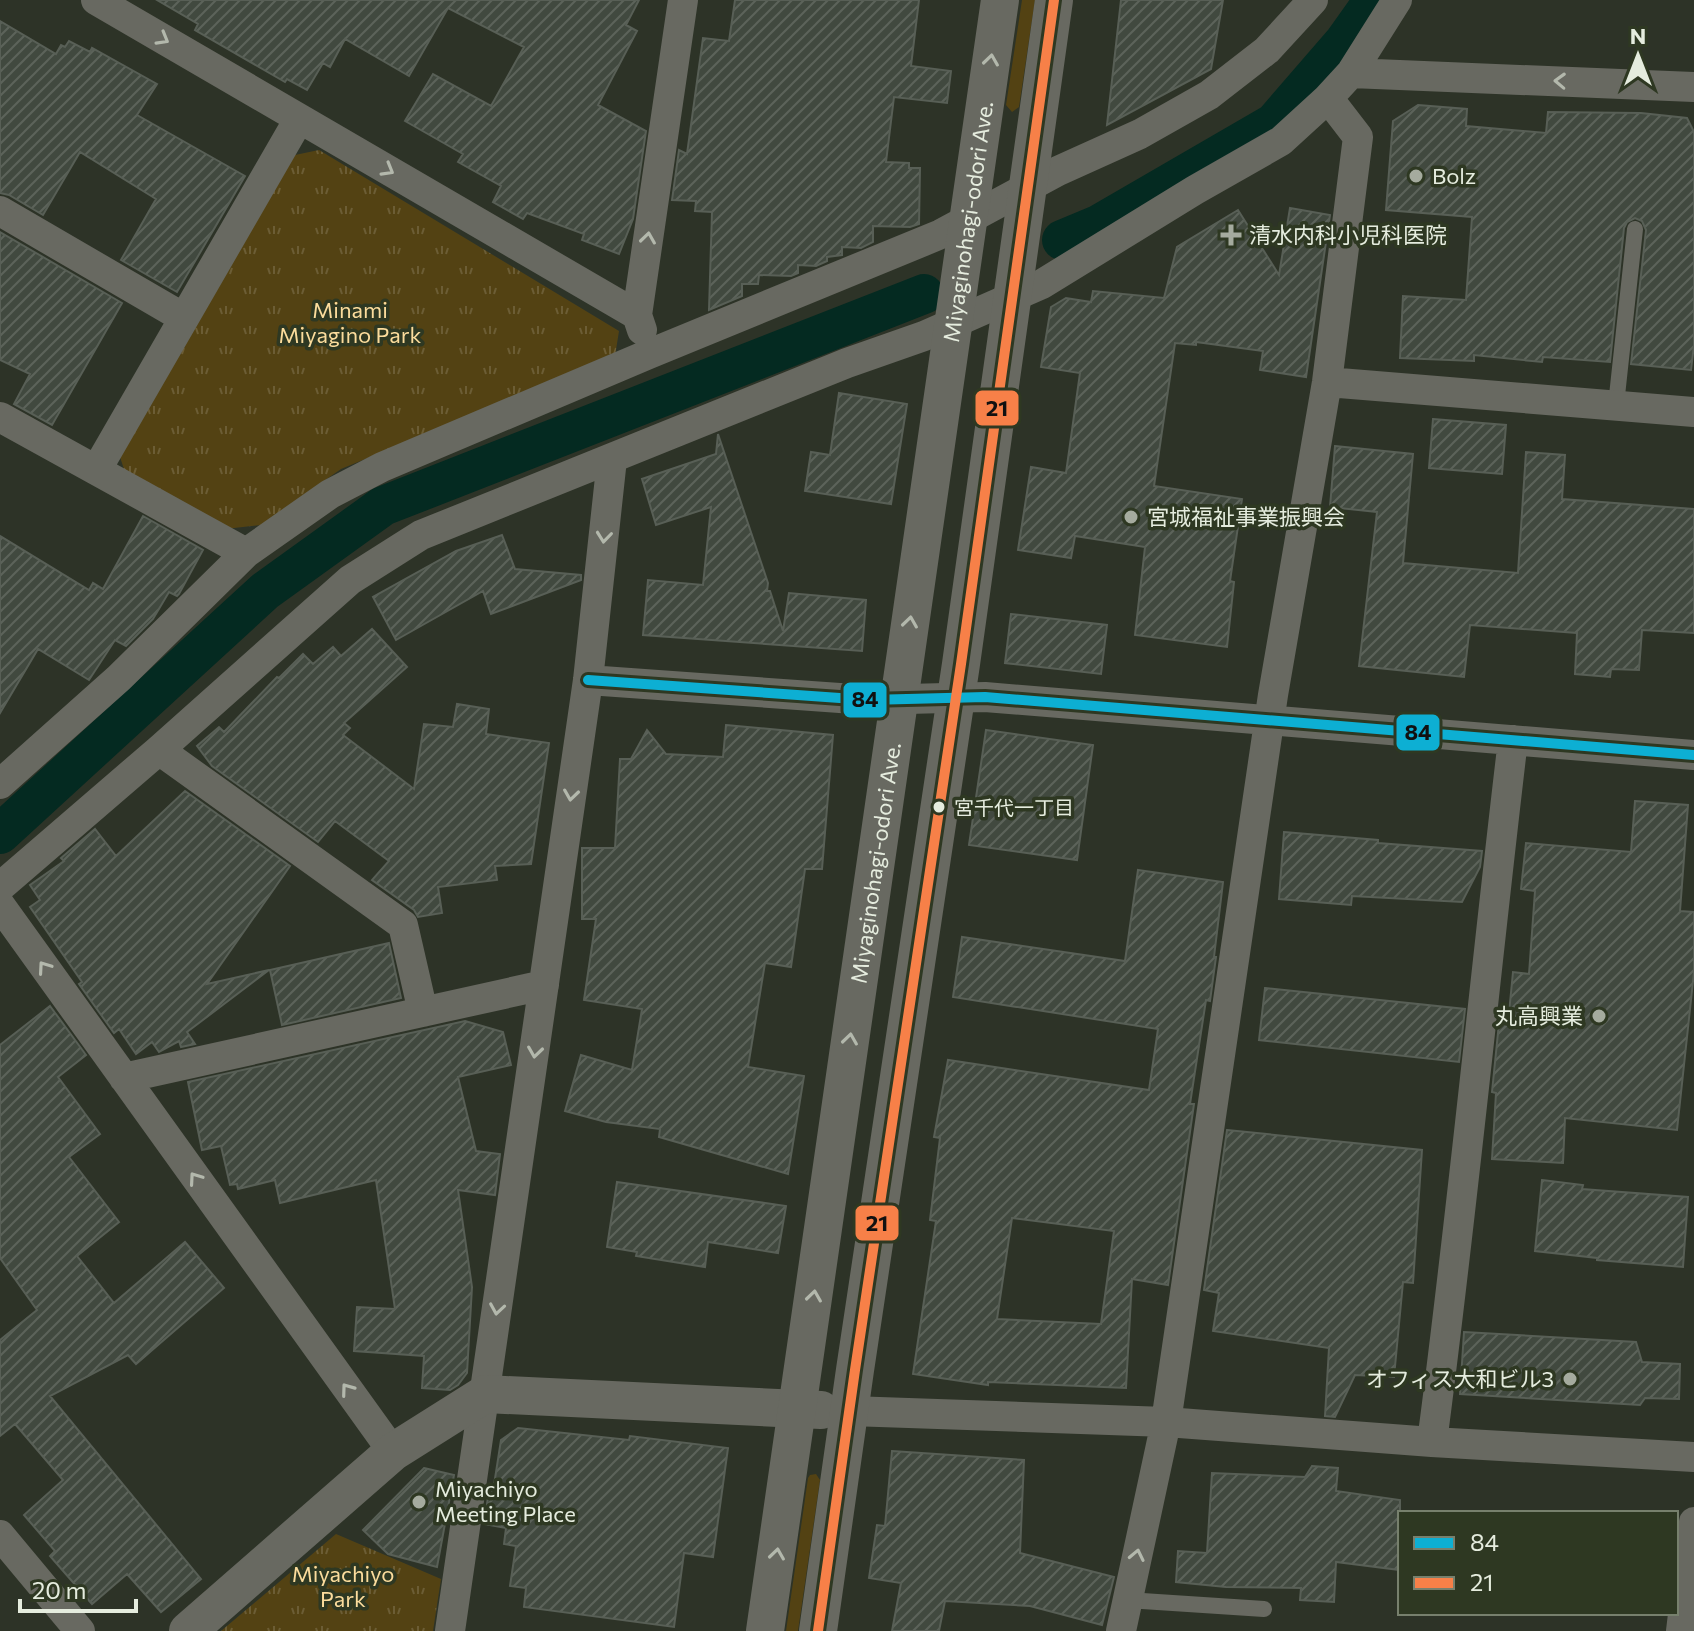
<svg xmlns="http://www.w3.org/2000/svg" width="1694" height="1631" font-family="Commissioner,'Noto Sans JP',sans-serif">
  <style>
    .green { fill: #534213 }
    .park { fill: url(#park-tufts) }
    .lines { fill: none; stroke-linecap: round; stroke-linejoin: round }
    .canal { stroke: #042a21; stroke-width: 40 }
    .building { fill: url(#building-hatch); stroke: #585f56; stroke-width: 2; fill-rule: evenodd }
    .service { stroke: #686961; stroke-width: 16 }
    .minor { stroke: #686961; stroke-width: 30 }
    .tertiary { stroke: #686961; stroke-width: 38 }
    .bus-1-casing { stroke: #2e3822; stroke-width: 16 }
    .bus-2-casing { stroke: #2e3822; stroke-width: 16 }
    .bus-1 { stroke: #0dafd3; stroke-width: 10 }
    .bus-2 { stroke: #f78048; stroke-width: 10 }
    .oneway { stroke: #b3b8ac }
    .poi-dot { fill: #a5ab9e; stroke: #2e3822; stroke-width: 3 }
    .bus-dot { fill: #e5ecde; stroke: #2e3822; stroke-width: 3 }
    .labels { text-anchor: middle; stroke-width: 7; stroke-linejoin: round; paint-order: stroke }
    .bus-label { font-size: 20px; fill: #e5ecde; stroke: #2e3822; text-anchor: start }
    .poi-label { font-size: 22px; fill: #e5ecde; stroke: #2e3822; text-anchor: start }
    .street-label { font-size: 22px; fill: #e5ecde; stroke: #2e3822 }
    .park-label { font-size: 22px; fill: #fbdc9c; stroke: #2e3822 }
    .line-badge { stroke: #2e3822; stroke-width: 3 }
    .pale-badge-label { font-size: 22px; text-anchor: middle; font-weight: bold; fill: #111 }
  </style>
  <defs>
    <pattern id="park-tufts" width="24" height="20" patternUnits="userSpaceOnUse" patternTransform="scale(2)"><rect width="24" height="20" fill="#534213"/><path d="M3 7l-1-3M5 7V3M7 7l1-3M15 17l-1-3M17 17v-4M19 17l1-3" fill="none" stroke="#6c5d35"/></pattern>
    <pattern id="building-hatch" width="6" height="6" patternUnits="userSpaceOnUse" patternTransform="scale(2)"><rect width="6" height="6" fill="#41493f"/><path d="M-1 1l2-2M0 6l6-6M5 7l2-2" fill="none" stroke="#5c635a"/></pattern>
  </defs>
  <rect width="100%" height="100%" fill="#2d3327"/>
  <!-- green -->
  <path class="green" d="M1022 0H1035L1019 107 1012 112 1006 105Z
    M816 1474 820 1480 798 1631H786L808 1478 810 1475Z"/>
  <!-- park -->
  <path class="park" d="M319 150 619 331 615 356 341 469 261 525 225 529 126 475 118 451 295 155Z
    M336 1534 441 1579 433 1631H221Z"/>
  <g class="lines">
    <!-- canal -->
    <path class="canal" d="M1062 240 1098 225 1274 123 1344 42 1374 0
      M0 834 265 591 383 506 924 294"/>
  </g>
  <!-- building -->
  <path class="building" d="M157 0H639L626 25 637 31 598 105 646 131 633 219 619 254 582 240 584 234 527 213 523 219 493 202 501 186 458 162 463 154 405 121 433 74 491 106 524 47 448 8 409 76 345 39 330 67 323 63 307 90 287 79 285 82 195 30 198 24Z
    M735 0H919L911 66 951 71 947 103 894 97 886 162 909 163V168H920L919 224 910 227 873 226V242L861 248 842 247V255L827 257V261L816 266 798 265V273L791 276 759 275 758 284H742V296L709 310 712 212 695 211 696 201 672 200 679 150 687 154 703 38 729 41Z
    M1121 0H1223L1211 69 1107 125Z
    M0 21 56 54 61 45 65 47 69 41 90 52 92 48 157 84 137 115 245 176 177 292 121 260 156 199 80 152 43 215 9 195 0 193Z
    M1418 105 1467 109 1466 126 1546 133 1548 112 1641 113 1687 118 1694 132V345L1691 370 1631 364 1646 230 1642 221 1635 218 1627 222 1624 228 1610 362 1543 357 1542 362 1474 355V361L1400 358 1403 296 1466 300 1472 217 1386 210 1393 121Z
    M1290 208 1330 215 1306 377 1260 370 1263 351 1196 342V345L1175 343 1154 486 1242 499 1230 581 1234 582 1227 647 1135 635 1145 547 1075 536 1071 558 1018 550 1031 467 1066 473 1080 373 1041 367 1051 307 1066 298 1091 302 1093 291 1164 298 1177 247 1238 210 1279 275Z
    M0 232 122 303 52 425 14 404 30 374 0 360Z
    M839 393 907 404 891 504 805 491 811 452 830 455Z
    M1433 419 1506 425 1502 474 1429 468Z
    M718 434 768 583 767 591H770L783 631 789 593 866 600 862 651 643 635 648 580 703 585 711 507 656 525 642 479 716 454Z
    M1335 446 1413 454 1403 563 1518 573 1526 452 1565 455 1562 499 1694 509V633L1642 630 1639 670 1611 669 1610 677 1575 674 1577 633 1470 625 1464 677 1359 666 1377 512 1330 507Z
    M143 516 203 550 179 594 177 596 169 592 153 619 126 646 115 640 89 680 38 649 0 713V536L89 590 93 583 103 589Z
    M502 535 515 569 581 575V580L491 614 483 591 396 640 373 597 456 551Z
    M1011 614 1107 625 1101 674 1005 663Z
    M372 629 407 667 344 723 350 728 343 735 414 789 424 724 453 727 457 704 489 709 486 734 549 743 531 864 495 866 497 880 438 887 442 913 418 917 414 910 372 880 389 861 335 821 318 842 212 766 197 746 219 727 224 732 277 677 279 678 303 654 313 664 333 647 341 656Z
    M726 725 833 735 822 869H805L791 967 765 963 748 1067 804 1076 788 1174 659 1137 660 1129 606 1122 565 1111 581 1055 632 1070 642 1009 584 1000 596 919H582V848H615L620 759H631L647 730 666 754 723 757Z
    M986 730 1093 745 1077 860 969 845Z
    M185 791 290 866 207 984 269 970 187 1032 195 1044 181 1047 179 1041 159 1052 152 1042 136 1054 119 1029 114 1033 79 984 82 982 30 907 40 900 30 885 64 861 61 858 95 829 116 856Z
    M1635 801 1688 805 1680 911 1694 912V972L1677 1130 1565 1118 1563 1163 1492 1159 1496 1093 1492 1092 1500 1013H1509L1513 972 1529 974 1535 891 1521 889 1526 843 1631 852Z
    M1284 832 1378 840V843L1482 851 1480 867 1462 902 1352 896 1351 905 1279 899Z
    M1138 870 1223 882 1214 957H1216L1210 1001 1206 1000 1190 1104H1194L1168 1285 1132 1279 1126 1388 988 1382V1385L913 1374 936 1221 930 1220 940 1138 934 1137 948 1060 1149 1090 1158 1029 953 997 962 937 1125 961ZM1012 1218 1114 1231 1101 1324 997 1319Z
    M389 943 401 998 282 1025 270 970Z
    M1265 988 1465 1009 1459 1062 1259 1040Z
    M50 1006 86 1055 58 1077 100 1134 69 1157 119 1222 77 1256 114 1303 185 1242 224 1288 136 1364 128 1355 50 1396 201 1579 161 1612 127 1574 92 1604 50 1556 55 1551 24 1515 63 1480 15 1424 0 1436V1340L37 1310 0 1258V1045Z
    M465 1021 503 1032 511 1065 458 1077 476 1151 500 1154 495 1195 458 1190 472 1287 467 1373 458 1385 450 1390 422 1388 424 1356 354 1351 357 1307 395 1309 376 1180 280 1203 275 1180 238 1189 237 1184 230 1185 221 1146 202 1150 188 1082Z
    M1227 1130 1422 1150 1413 1283 1403 1282 1394 1377 1355 1375 1335 1417 1325 1416 1329 1348 1213 1331 1219 1293 1204 1290Z
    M1542 1180 1583 1185 1582 1189 1688 1197 1683 1267 1597 1260V1258L1535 1251Z
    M617 1182 786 1206 778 1253 708 1242 705 1267 636 1256 637 1252 607 1247Z
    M1464 1332 1636 1342 1642 1362 1680 1364 1679 1399 1645 1398 1640 1405 1460 1394Z
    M518 1428 629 1440 630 1436 728 1448 713 1557 684 1553 674 1627 524 1607 526 1588 510 1586 516 1546 504 1544 506 1528 484 1524 490 1484 494 1485 501 1440Z
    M892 1451 1024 1460 1020 1553 1114 1577 1102 1625 1030 1606 945 1601 939 1631H892L901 1583 869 1578 877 1525 885 1526Z
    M1312 1466 1338 1468 1336 1491 1400 1500V1570L1336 1562 1334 1602 1300 1600 1301 1588 1226 1587 1176 1582 1178 1551 1207 1553 1212 1473 1305 1477Z
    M424 1468 454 1475 437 1567 388 1554 363 1530Z"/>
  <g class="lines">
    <!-- service -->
    <path class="service" d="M1616 405 1635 229
      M1127 1600 1264 1609"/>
    <!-- minor -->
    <path class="minor" d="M96 0 637 315
      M1351 73 1694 87
      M0 211 184 318
      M642 330 637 315 683 0
      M1327 382 1694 412
      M0 417 246 553
      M97 469 299 119
      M588 680 868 700 985 697 1694 755
      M159 750 403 925 423 1012
      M0 784 119 678 246 553 330 494 382 467 649 354 941 234 1058 171 1140 134 1209 95 1267 50 1313 0
      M0 887 159 750 350 580 421 535 847 363 924 336 1042 284 1195 190 1281 141 1328 98 1351 73 1397 0
      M0 905 393 1452
      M124 1078 544 985
      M850 1411 1166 1422 1432 1442 1694 1457
      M1432 1442C1463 1208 1485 974 1513 740
      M0 1535 80 1631
      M450 1631 588 680 612 459
      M1121 1631 1166 1422 1273 695 1327 382 1358 137 1328 98
      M1681 1631 1694 1522"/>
    <!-- tertiary -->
    <g class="tertiary">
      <path d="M188 1631 393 1452 485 1394 821 1410"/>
      <path id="s1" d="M765 1631 1000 0"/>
      <path d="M818 1631 855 1370 961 664 1054 0"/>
    </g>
    <defs>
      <path id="bus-1" d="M588 680 868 700 985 697 1694 755"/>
      <path id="bus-2" d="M818 1631 855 1370 961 664 1054 0"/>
    </defs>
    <!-- bus-1 casing -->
    <use href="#bus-1" class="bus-1-casing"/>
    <!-- bus-2 casing -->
    <use href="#bus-2" class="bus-2-casing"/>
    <!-- bus-1 -->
    <use href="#bus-1" class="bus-1"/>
    <!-- bus-2 -->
    <use href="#bus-2" class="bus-2"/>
  </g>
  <!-- one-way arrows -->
  <defs><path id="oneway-chevron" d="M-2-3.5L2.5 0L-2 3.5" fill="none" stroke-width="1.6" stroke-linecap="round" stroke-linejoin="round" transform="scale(2)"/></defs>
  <g class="oneway">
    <use href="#oneway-chevron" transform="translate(163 39) rotate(30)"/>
    <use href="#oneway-chevron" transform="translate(991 60) rotate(-82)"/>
    <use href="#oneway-chevron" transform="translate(1560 81) rotate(-178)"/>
    <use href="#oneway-chevron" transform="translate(388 170) rotate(30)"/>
    <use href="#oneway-chevron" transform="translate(648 238) rotate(-82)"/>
    <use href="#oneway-chevron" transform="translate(604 537) rotate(96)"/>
    <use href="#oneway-chevron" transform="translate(910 622) rotate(-82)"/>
    <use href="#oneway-chevron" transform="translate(571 795) rotate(98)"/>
    <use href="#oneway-chevron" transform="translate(44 967) rotate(-125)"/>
    <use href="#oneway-chevron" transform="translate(850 1039) rotate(-82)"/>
    <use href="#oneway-chevron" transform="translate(535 1052) rotate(98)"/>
    <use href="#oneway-chevron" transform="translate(195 1178) rotate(-125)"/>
    <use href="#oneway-chevron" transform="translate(814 1296) rotate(-82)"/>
    <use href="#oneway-chevron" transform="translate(497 1309) rotate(99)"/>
    <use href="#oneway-chevron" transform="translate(347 1389) rotate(-126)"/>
    <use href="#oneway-chevron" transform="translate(777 1554) rotate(-82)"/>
    <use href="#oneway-chevron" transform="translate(1137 1555) rotate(-78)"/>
  </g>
  <!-- markers -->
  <g class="poi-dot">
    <circle cx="1416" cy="176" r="8"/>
    <path d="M1227 223h8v8h8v8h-8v8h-8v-8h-8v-8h8z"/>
    <circle cx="1131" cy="517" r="8"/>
    <circle cx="1599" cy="1016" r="8"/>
    <circle cx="1570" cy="1379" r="8"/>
    <circle cx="419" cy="1502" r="8"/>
  </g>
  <circle class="bus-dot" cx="939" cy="807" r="7"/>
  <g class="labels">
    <!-- bus labels -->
    <g class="bus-label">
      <text x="954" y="815">宮千代一丁目</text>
    </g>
    <!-- poi labels -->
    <g class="poi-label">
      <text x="1432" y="184">Bolz</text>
      <text x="1249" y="243">清水内科小児科医院</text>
      <text x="1147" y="525">宮城福祉事業振興会</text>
      <text x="1583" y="1024" text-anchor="end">丸高興業</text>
      <text x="1554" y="1387" text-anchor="end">オフィス大和ビル3</text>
      <text x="435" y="1497">Miyachiyo<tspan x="435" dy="25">Meeting Place</tspan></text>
    </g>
    <!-- street labels -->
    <g class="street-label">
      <text dy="8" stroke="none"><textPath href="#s1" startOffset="1424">Miyaginohagi-odori Ave.</textPath></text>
      <text dy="8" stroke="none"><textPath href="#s1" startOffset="776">Miyaginohagi-odori Ave.</textPath></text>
    </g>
    <!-- park labels -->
    <g class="park-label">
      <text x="350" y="318">Minami<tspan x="350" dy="25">Miyagino Park</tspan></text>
      <text x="343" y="1582">Miyachiyo<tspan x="343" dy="25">Park</tspan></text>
    </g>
  </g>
  <g class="line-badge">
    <rect x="974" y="389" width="46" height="38" rx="8" fill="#f78048"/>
    <rect x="842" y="681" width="46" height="38" rx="8" fill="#0dafd3"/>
    <rect x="1395" y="713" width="46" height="39" rx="8" fill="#0dafd3"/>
    <rect x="854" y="1204" width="46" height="38" rx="8" fill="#f78048"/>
  </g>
  <g class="pale-badge-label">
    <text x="997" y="416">21</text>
    <text x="865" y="707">84</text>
    <text x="1418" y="740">84</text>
    <text x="877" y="1231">21</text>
  </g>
  <!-- legend -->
  <rect x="1398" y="1511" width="280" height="104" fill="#2e3822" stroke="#77806d" stroke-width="2"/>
  <rect x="1414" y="1537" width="40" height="12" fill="#0dafd3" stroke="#77806d" stroke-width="2"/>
  <text x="1470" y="1551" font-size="24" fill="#e5ecde">84</text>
  <rect x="1414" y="1577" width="40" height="12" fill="#f78048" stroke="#77806d" stroke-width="2"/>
  <text x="1470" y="1591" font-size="24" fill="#e5ecde">21</text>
  <!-- north arrow -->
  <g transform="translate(1638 56)" stroke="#2e3822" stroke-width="6" paint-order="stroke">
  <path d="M0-6L14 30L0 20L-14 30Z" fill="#e5ecde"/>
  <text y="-12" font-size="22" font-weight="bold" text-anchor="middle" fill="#e5ecde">N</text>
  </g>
  <!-- scale -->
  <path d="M20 1599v12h116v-12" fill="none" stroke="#e5ecde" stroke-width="4"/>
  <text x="32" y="1599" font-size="24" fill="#e5ecde" stroke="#2e3822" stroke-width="6" paint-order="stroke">20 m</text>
</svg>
